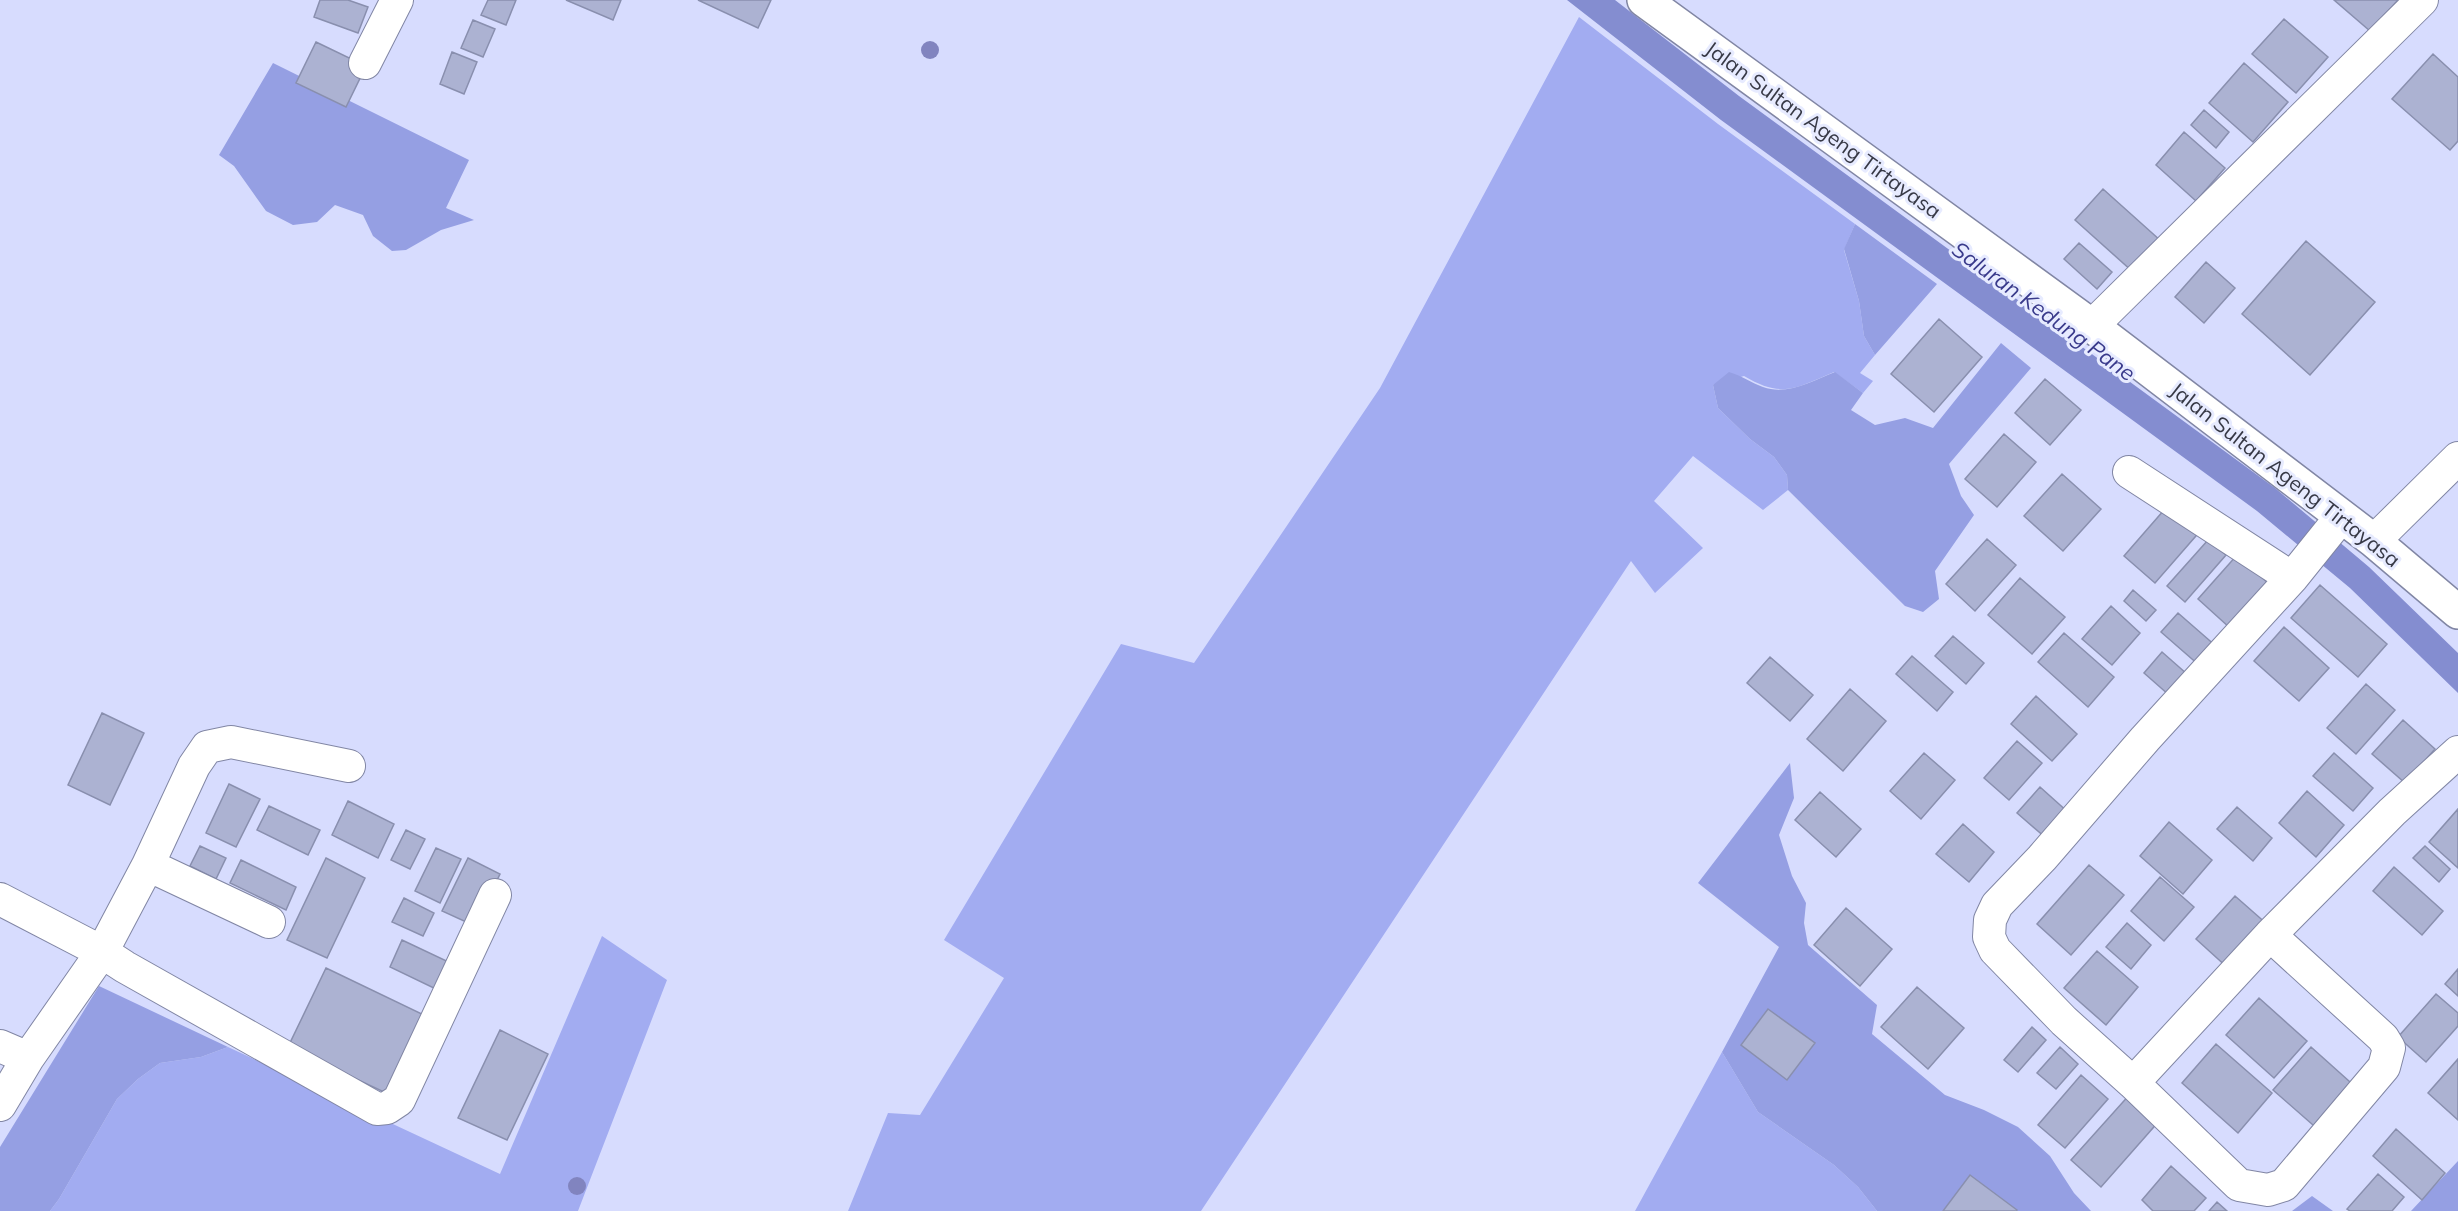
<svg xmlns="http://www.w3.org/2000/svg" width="2458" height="1211" font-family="Mulish,sans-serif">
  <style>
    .green { fill: #a2acf1 }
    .forest { fill: #959fe3 }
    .water { fill: #848dd0 }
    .building { fill: #acb2d2; stroke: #898fae; stroke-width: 1.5 }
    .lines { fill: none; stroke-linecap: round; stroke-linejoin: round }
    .minor-casing { stroke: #8186a4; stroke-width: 34 }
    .primary-casing { stroke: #8186a4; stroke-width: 36 }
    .minor { stroke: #fff; stroke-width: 32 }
    .primary { stroke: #fff; stroke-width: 33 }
    .tree { fill: #8184bf }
    .labels { text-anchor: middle; stroke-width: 6; stroke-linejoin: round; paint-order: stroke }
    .street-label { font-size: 21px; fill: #373946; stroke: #e7ebff }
    .water-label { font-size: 22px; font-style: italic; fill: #393a8b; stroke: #e7ebff }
  </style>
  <rect width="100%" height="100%" fill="#d7dcfe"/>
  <!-- green -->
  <path class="green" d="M1579 17 1718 124 1855 224 1844 250 1859 301 1864 336 1875 355 1860 373 1873 381 1863 393 1834 372C1796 388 1783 399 1744 376L1713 385 1718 408 1750 439 1774 457 1787 475 1788 490 1763 510 1693 456 1654 501 1703 548 1655 593 1631 561 1201 1211H848L888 1113 920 1115 1004 978 944 940 1121 644 1194 663 1380 388Z
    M602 936 667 980 578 1211H50L59 1199 117 1099 138 1079 160 1063 201 1057 228 1047 500 1174Z
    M1722 1052 1758 1112 1834 1165 1858 1187 1877 1211H1635Z"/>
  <!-- forest -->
  <path class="forest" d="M273 63 469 160 446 208 474 220 441 230 406 250 392 251 373 236 363 215 335 205 317 222 293 225 266 211 234 166 219 155Z
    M1855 224 1937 284 1875 355 1864 336 1859 301 1844 249Z
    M2001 343 2031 368 1949 464 1961 496 1974 515 1935 571 1939 599 1923 612 1905 606 1788 490 1787 475 1774 457 1750 439 1718 408 1713 385 1729 372C1743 376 1751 383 1763 387 1787 396 1812 381 1835 372L1863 393 1851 410 1875 425 1905 418 1933 428Z
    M1790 763 1794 798 1779 835 1792 876 1806 903 1804 923 1808 945 1877 1005 1872 1034 1945 1095 1984 1110 2018 1127 2050 1156 2074 1193 2091 1211H1877L1858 1187 1834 1165 1758 1112 1722 1052 1779 947 1698 883Z
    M99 986 228 1047 201 1057 160 1063 138 1079 117 1099 59 1199 50 1211H0V1147Z
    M2458 1161V1211H2411Z
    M2312 1196 2333 1211H2292Z"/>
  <!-- water -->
  <path class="water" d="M1567 0H1615L1739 96 2275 488 2369 567 2458 653V693L2350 588 2257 511 1721 120Z"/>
  <!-- building -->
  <path class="building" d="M320 0H348L368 7 358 33 314 17Z
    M488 0H516L506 25 481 15Z
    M566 0H621L613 20Z
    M698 0H771L758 28Z
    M2334 0H2398L2370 31Z
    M2284 19 2328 57 2296 93 2252 54Z
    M473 20 495 29 483 57 461 48Z
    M316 42 366 66 346 107 296 83Z
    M452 52 477 62 464 94 440 84Z
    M2433 54 2458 77V141L2450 150 2392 99Z
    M2244 63 2288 102 2253 142 2209 103Z
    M2204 110 2229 132 2216 148 2191 125Z
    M2184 132 2225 168 2196 201 2156 165Z
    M2103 189 2161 241 2133 272 2075 220Z
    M2306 241 2375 302 2310 375 2242 314Z
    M2079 243 2112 272 2097 289 2064 259Z
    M2206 262 2235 288 2204 323 2175 297Z
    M1939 319 1982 357 1934 412 1891 374Z
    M2045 379 2081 410 2050 445 2015 413Z
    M2004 434 2036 462 1997 507 1965 479Z
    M2062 474 2101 509 2063 551 2024 516Z
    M2171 502 2202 529 2155 583 2124 556Z
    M1987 539 2016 565 1975 611 1946 584Z
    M2208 540 2226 555 2185 602 2167 586Z
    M2237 555 2269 584 2230 628 2198 599Z
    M2020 578 2065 617 2032 654 1988 615Z
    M2320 585 2387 644 2358 677 2291 618Z
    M2133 590 2156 610 2146 621 2124 601Z
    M2111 606 2140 633 2112 665 2082 639Z
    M2178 613 2217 647 2200 666 2161 632Z
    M2284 627 2329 668 2299 701 2254 661Z
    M2064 633 2114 677 2088 707 2038 662Z
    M1953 636 1984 663 1966 684 1935 656Z
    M2162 652 2187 674 2169 695 2144 673Z
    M1912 656 1953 692 1937 711 1896 674Z
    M1770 657 1813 695 1790 721 1747 683Z
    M2366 684 2395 710 2356 754 2327 728Z
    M1850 689 1886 721 1843 771 1807 739Z
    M2036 696 2077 734 2052 761 2011 724Z
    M102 713 144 733 110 805 68 785Z
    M2403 720 2435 749 2405 783 2372 754Z
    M2017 741 2042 763 2009 800 1984 778Z
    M1924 753 1955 780 1921 819 1890 791Z
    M2334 753 2373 788 2353 811 2313 776Z
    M229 784 260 799 236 847 206 833Z
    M2040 787 2069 813 2046 838 2017 813Z
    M2307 791 2344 825 2316 857 2279 823Z
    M1820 792 1861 829 1836 857 1795 820Z
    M348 801 394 824 378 858 332 835Z
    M269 806 320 830 308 855 257 830Z
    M2237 807 2272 838 2253 861 2217 829Z
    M2458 809V868L2429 842Z
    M2169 822 2212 860 2183 894 2140 856Z
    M1963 824 1994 852 1969 882 1936 854Z
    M406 830 425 839 410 869 391 860Z
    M200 846 226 858 216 879 190 866Z
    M2425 846 2450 869 2439 882 2413 858Z
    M436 848 461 859 440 903 415 891Z
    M326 858 365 878 327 958 287 940Z
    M468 858 500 874 475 926 442 911Z
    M241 860 296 887 286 910 230 883Z
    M2089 865 2124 895 2071 955 2037 924Z
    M2394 867 2443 911 2422 935 2373 891Z
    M2160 877 2194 907 2164 941 2131 911Z
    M2235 896 2268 925 2229 969 2196 939Z
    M404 898 434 913 423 936 392 922Z
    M1846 908 1892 949 1860 986 1814 945Z
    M2127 923 2151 945 2131 969 2106 947Z
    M402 940 453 964 440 991 390 967Z
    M2097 951 2138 987 2106 1025 2064 988Z
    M326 968 424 1015 386 1093 288 1047Z
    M2458 969V996L2445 984Z
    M1917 987 1964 1028 1928 1069 1881 1027Z
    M2436 994 2458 1013V1026L2426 1062 2398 1037Z
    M2259 998 2307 1041 2274 1078 2226 1035Z
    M1768 1009 1815 1043 1787 1080 1741 1045Z
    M2032 1027 2046 1040 2018 1072 2004 1060Z
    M500 1030 548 1054 507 1140 458 1118Z
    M2216 1044 2272 1093 2238 1133 2182 1083Z
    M2060 1047 2078 1064 2056 1089 2037 1073Z
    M2311 1047 2359 1090 2321 1132 2273 1090Z
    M2458 1059V1120L2428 1093Z
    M2081 1075 2108 1099 2065 1148 2038 1125Z
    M2131 1093 2160 1120 2101 1187 2071 1160Z
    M2396 1129 2445 1173 2422 1200 2373 1156Z
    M2171 1166 2206 1198 2194 1211H2153L2142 1200Z
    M2378 1174 2404 1197 2392 1211H2350L2347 1209Z
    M1970 1175 2017 1210 2016 1211H1943Z
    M2217 1202 2227 1211H2209Z"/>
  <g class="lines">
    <defs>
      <path id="minor" d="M365 63 397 0
        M2092 326 2422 0
        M2129 472 2292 578
        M2374 541 2458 458
        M148 865 269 922
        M0 899 102 952 148 865 194 766 207 747 231 742 349 766
        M2270 935 2383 1038 2389 1048 2384 1067 2284 1185 2268 1190 2239 1185 2133 1083 2064 1021 1995 950 1989 937 1990 920 1997 905 2042 858 2145 739 2292 578 2341 517
        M0 1046 28 1058
        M2133 1083 2270 935 2392 812 2458 752
        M0 1105 28 1058 102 952 125 967 377 1109 387 1108 399 1100 495 895"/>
      <path id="primary" d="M1644 0 2092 326 2374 541 2458 612"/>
    </defs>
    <!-- minor casing -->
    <use href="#minor" class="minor-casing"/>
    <!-- primary casing -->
    <use href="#primary" class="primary-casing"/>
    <!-- minor -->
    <use href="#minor" class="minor"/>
    <!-- primary -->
    <use href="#primary" class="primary"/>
  </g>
  <!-- trees -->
  <g class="tree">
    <circle cx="930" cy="50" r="9"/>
    <circle cx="577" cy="1186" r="9"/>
  </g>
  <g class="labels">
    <!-- street labels -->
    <g class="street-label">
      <text transform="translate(1823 130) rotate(36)" y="7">Jalan Sultan Ageng Tirtayasa</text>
      <text transform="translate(2285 475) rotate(38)" y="7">Jalan Sultan Ageng Tirtayasa</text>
    </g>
    <!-- water labels -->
    <g class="water-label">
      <text transform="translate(2044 311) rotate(36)" y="8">Saluran Kedung Pane</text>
    </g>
  </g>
</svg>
